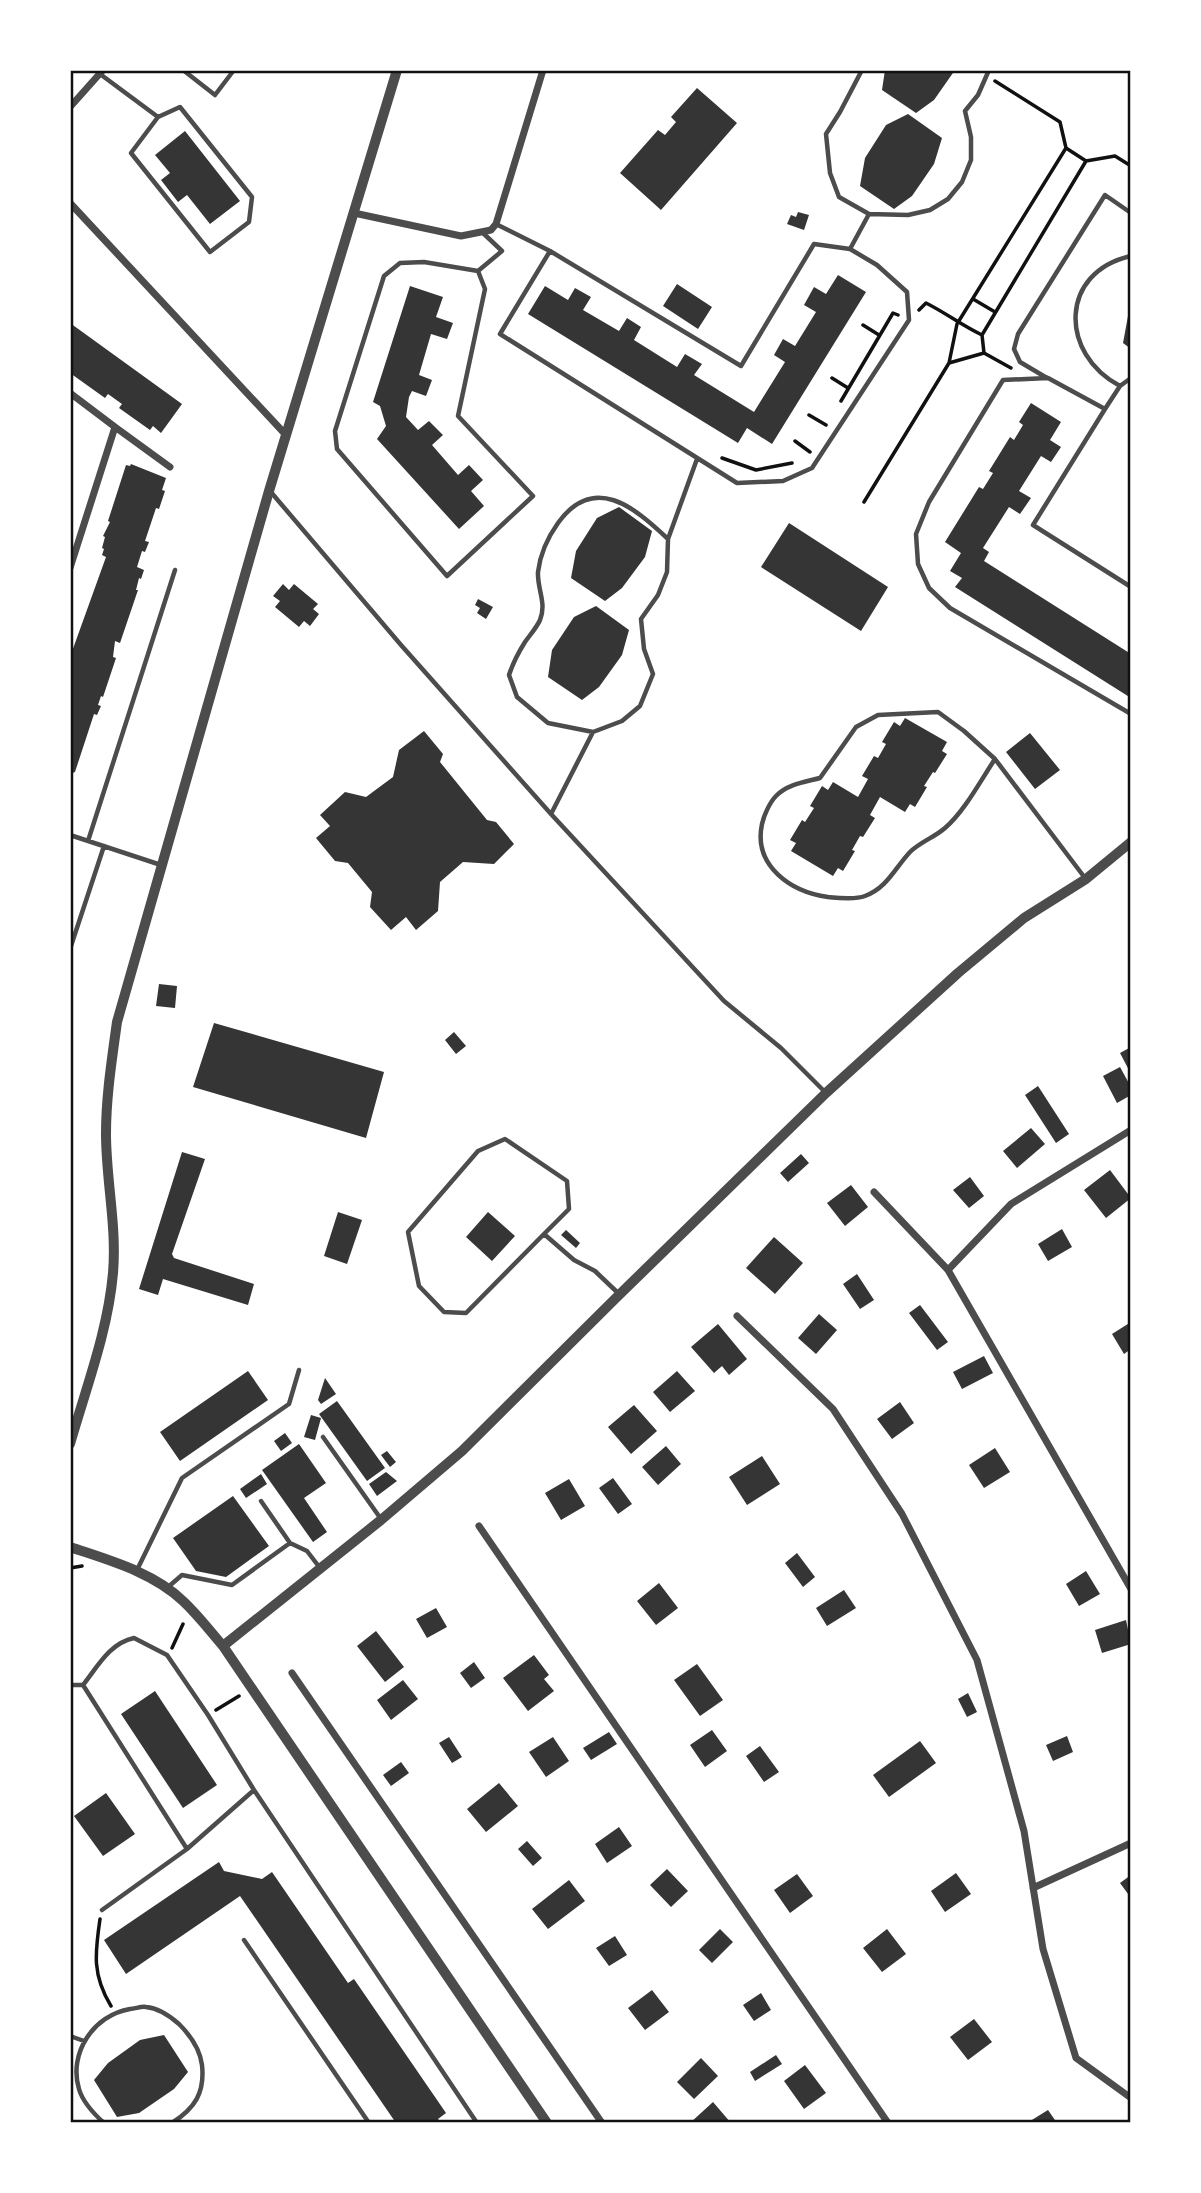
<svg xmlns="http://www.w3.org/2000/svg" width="1201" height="2193" font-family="'PT Sans',sans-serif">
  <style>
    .building { fill: #353535 }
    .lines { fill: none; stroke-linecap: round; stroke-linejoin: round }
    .path { stroke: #111; stroke-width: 3.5 }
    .service { stroke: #4c4c4c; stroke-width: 4.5 }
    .minor { stroke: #4c4c4c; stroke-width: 7 }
    .tertiary { stroke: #4c4c4c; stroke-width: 10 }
    .neatline { fill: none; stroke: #111; stroke-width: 2.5 }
  </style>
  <rect width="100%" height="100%" fill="#fff"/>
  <!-- building -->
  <path class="building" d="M885 70H955L934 100 916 113 882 90Z
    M697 88 737 123 661 210 620 173 658 130 665 135 676 122 671 117Z
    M908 114 942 138 934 164 912 196 894 209 860 186 865 158 886 125Z
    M185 131 240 201 210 224 187 195 178 202 161 180 170 173 155 155Z
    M798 212 809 215 804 230 787 224 791 215 796 217Z
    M838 275 866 292 772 444 747 428 738 443 528 314 545 286 568 300 575 288 591 297 583 310 619 331 627 318 641 327 634 340 677 367 685 354 702 364 694 375 754 412 785 362 774 355 783 339 795 346 816 312 804 305 814 287 826 294Z
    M677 284 712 307 698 329 663 306Z
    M410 286 443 297 436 317 453 323 447 339 431 334 419 375 432 380 426 396 412 391 409 397 406 417 418 430 429 421 443 435 432 445 458 475 469 465 483 480 471 491 484 506 459 529 377 439 386 426 380 406 373 402Z
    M1131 311V349L1123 343 1128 316Z
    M70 323 182 404 161 433 153 426 150 430 119 408 122 404 108 394 105 398 70 373Z
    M1031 403 1061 422 1050 440 1061 447 1051 462 1041 456 1019 491 1031 498 1020 514 1009 507 983 548 989 552 984 561 1131 654V698L955 587 962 578 950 571 961 553 945 542 979 487 983 489 993 473 989 471 1010 437 1014 440 1023 425 1019 422Z
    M131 464 166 478 162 490 165 491 159 509 156 508 145 541 149 542 145 552 142 551 137 567 144 570 141 579 139 578 136 590H138L120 643 115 641 113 657 116 658 103 697 101 696 98 705 101 706 97 715 94 714 75 772 70 774V657L106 557 102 555 104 549 102 548 105 537 103 536 110 522 108 521 126 465 130 466Z
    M619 507 652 531 645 557 622 588 605 601 571 578 576 551 597 518Z
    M789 523 888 587 861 631 761 567Z
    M283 584 289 590 294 584 318 604 313 609 319 614 310 626 304 621 299 627 275 607 280 601 273 596Z
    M478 599 493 607 486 619 477 613 480 608 475 605Z
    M596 606 629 630 622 655 599 687 582 700 548 677 552 650 574 617Z
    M905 718 947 742 942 751 947 754 935 773 933 772 924 786 927 787 915 807 910 804 905 812 880 797 870 815 875 818 863 837 860 836 852 850 855 851 843 871 838 868 833 876 791 851 796 843 790 840 802 820 805 822 814 808 810 806 822 786 828 790 833 782 858 797 868 779 862 776 874 756 878 758 886 744 882 742 894 722 900 726Z
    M424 731 443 754 440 762 487 820 496 822 514 844 494 864 463 862 440 882 438 911 416 930 406 917 391 930 370 907 372 892 348 863 335 861 316 838 330 826 320 815 345 792 366 797 393 777 399 750Z
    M1030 733 1060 770 1035 789 1006 752Z
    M159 984 177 986 175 1008 156 1006Z
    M214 1023 384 1072 366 1138 193 1087Z
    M454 1032 466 1046 456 1054 445 1040Z
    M1131 1047V1074L1120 1053Z
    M1120 1067 1131 1087V1095L1117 1103 1103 1076Z
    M1038 1086 1069 1134 1056 1143 1025 1095Z
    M1031 1128 1045 1144 1017 1168 1003 1151Z
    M182 1152 205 1159 172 1254 174 1258 254 1284 248 1305 163 1279 158 1295 139 1289Z
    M801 1154 809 1163 788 1182 780 1173Z
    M1110 1170 1131 1198 1106 1218 1084 1190Z
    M970 1177 984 1196 969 1208 953 1190Z
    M851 1185 868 1207 845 1226 827 1203Z
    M338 1212 362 1220 347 1264 324 1256Z
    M488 1212 515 1236 492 1261 466 1237Z
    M1062 1229 1072 1247 1048 1261 1038 1244Z
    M566 1230 580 1243 576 1248 561 1235Z
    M774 1237 803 1263 775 1294 746 1268Z
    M857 1274 874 1300 860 1309 843 1284Z
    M920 1305 948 1342 937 1350 909 1313Z
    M819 1314 837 1330 816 1354 798 1338Z
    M1131 1322V1349L1124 1354 1112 1334Z
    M718 1324 747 1359 729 1375 722 1366 714 1373 691 1347Z
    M984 1356 993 1373 962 1389 953 1372Z
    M248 1371 268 1400 180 1461 160 1432Z
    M677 1371 695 1391 670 1412 653 1392Z
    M325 1378 336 1394 321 1404 318 1400Z
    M337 1401 385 1468 367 1481 319 1414Z
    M900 1402 914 1423 892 1439 877 1419Z
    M634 1405 657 1431 631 1454 608 1427Z
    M311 1415 321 1418 315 1440 304 1437Z
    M285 1433 292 1443 281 1451 274 1441Z
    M299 1444 326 1483 304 1498 327 1532 313 1542 262 1470Z
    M666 1446 681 1464 658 1485 642 1467Z
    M995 1448 1010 1472 984 1488 969 1465Z
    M387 1451 396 1462 390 1467 381 1455Z
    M762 1456 780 1484 747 1505 729 1477Z
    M386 1472 397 1481 377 1496 369 1484Z
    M261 1474 267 1484 246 1498 240 1489Z
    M613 1478 632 1504 618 1514 599 1488Z
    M569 1479 585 1506 561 1520 545 1493Z
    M233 1496 269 1546 226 1577 196 1571 173 1538Z
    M797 1553 815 1577 803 1587 785 1563Z
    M1086 1571 1100 1594 1079 1606 1066 1584Z
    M659 1583 678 1608 656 1625 637 1601Z
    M844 1590 856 1608 827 1626 816 1608Z
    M436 1608 447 1627 427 1638 416 1619Z
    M1126 1620 1131 1644 1102 1653 1095 1630Z
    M376 1631 404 1667 385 1682 357 1646Z
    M534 1655 549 1675 544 1679 554 1691 528 1711 503 1678Z
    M474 1662 485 1678 471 1688 460 1673Z
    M697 1664 723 1700 700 1716 674 1680Z
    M403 1680 418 1699 391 1720 377 1700Z
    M155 1691 217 1785 183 1808 121 1714Z
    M968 1693 977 1712 967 1717 958 1699Z
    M712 1730 727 1751 705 1767 690 1745Z
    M609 1732 617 1744 591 1760 583 1748Z
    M1067 1736 1073 1752 1053 1761 1046 1745Z
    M449 1737 462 1757 452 1763 439 1743Z
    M553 1737 569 1761 546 1777 529 1752Z
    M920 1741 936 1763 889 1797 873 1775Z
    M760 1746 779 1772 764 1782 746 1756Z
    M401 1762 409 1773 391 1786 383 1775Z
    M499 1783 518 1806 486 1832 467 1809Z
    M106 1793 135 1834 103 1856 74 1816Z
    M619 1827 632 1846 607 1863 595 1844Z
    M527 1841 542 1858 533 1866 518 1849Z
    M219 1862 224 1871 262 1879 272 1872 348 1983 354 1979 446 2113 438 2119 441 2123H396L240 1896 126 1974 104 1940Z
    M667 1869 688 1891 671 1907 650 1885Z
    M956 1873 971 1894 945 1912 931 1891Z
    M797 1874 813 1896 790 1913 774 1890Z
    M1131 1875V1898L1120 1883Z
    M569 1880 585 1901 548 1929 532 1909Z
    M720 1929 733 1942 712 1963 699 1950Z
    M887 1929 906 1954 882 1972 863 1948Z
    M615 1936 627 1955 609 1966 596 1948Z
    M652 1990 669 2012 645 2030 628 2008Z
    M761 1993 771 2010 754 2021 743 2005Z
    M974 2019 992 2042 968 2060 950 2037Z
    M164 2035 188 2072 174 2089 139 2113 117 2117 94 2080 108 2063 140 2040Z
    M776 2055 782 2064 755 2081 750 2072Z
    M701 2058 718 2076 694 2099 677 2082Z
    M805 2065 826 2093 804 2109 784 2081Z
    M713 2102 731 2123H690Z
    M1048 2110 1057 2123H1027Z"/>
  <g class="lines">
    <!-- path -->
    <path class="path" d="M995 81 1060 122 1066 148 1086 161 1115 156 1131 166
      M973 299 995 312
      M919 310 926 303C946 313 961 325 982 335
      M863 325 879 335
      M984 353 982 335 1086 161
      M949 363 984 353 1011 368
      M832 378 848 388
      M841 401 893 313 898 315
      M809 415 826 425
      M795 441 810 452
      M722 458 756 470 792 463
      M864 502 949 363 957 324 1066 148
      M70 1320 71 1321
      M70 1568 82 1566
      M172 1648 183 1624
      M216 1710 239 1696
      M100 1919C95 1953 92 1975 111 2006"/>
    <!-- service -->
    <path class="service" d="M183 70 215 95 234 70
      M862 70 840 112 826 134 830 173 839 197 869 214 908 215 930 210 948 199 962 182 971 160V137L965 111 978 95 989 70
      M100 74 158 117
      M180 107 252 197 249 222 210 252 131 153 158 117Z
      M496 224 550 251 741 366 814 244 850 249 877 265 907 292 909 320 812 468 783 481 737 483 500 334 550 251
      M850 249 869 214
      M478 271 424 262 400 263 384 276 335 431 337 449 447 576 533 496 458 416 485 289 478 271 502 251 483 233
      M1047 378 1020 362 1014 349 1018 334 1105 195 1131 213
      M1120 386C1059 354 1059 272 1131 256
      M1105 409 1120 386 1131 378
      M270 491 401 645 551 814 724 1001 781 1048 826 1093
      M1131 587 1033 525 1105 409 1048 378 1003 380 929 502 916 534 918 564 929 588 950 608 1131 714
      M593 732 548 723 517 697 509 675C513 663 518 653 525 642 530 635 537 627 540 620 547 603 537 589 538 572 540 555 548 537 558 523 594 473 634 507 668 539
      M995 759C981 780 964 812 945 828 935 837 920 842 910 852 895 868 887 888 865 896 855 900 838 898 828 897 791 892 753 866 762 824 764 815 770 802 776 796 788 784 805 782 820 778L856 727 878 715 938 712 964 731 995 759 1085 878
      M551 814 593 732 622 721 640 706 653 674 644 649 641 619 658 595 667 572 668 539 697 459
      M70 835 161 865
      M88 841 175 570
      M70 949 104 846
      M544 1234 569 1209 567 1181 505 1139 478 1151 408 1232 419 1286 444 1312 466 1313 544 1234 574 1260 595 1271 618 1293
      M323 1437 381 1519
      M261 1501 290 1543 307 1551 320 1568
      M137 1570 182 1478 289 1404 299 1370
      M167 1588 182 1575 232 1585 290 1543
      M70 1685H83
      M254 1790 187 1849 83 1685C98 1666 110 1643 134 1638L167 1655 208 1715 254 1790 477 2123
      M102 1910 187 1849
      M244 1940 369 2123
      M70 2036 84 2041
      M104 2123C94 2114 83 2103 79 2089 68 2053 94 2015 130 2009 135 2009 141 2006 146 2007 158 2008 171 2017 179 2024 191 2036 200 2049 202 2065 205 2093 195 2108 172 2123"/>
    <!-- minor -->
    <path class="minor" d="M70 107 103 70
      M70 203 286 435
      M354 213 461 236 491 230 496 224 543 70
      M70 393 115 427 70 568
      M115 427 170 467
      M874 1192 948 1270 1131 1589
      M948 1270 1011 1204 1131 1130
      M737 1316 833 1409 902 1514 977 1660 1024 1831 1043 1949 1076 2058 1131 2098
      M479 1526 888 2123
      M292 1673 602 2123
      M1033 1888 1131 1843"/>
    <!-- tertiary -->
    <path class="tertiary" d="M70 1444C86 1388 108 1331 113 1273 117 1226 106 1180 106 1134 106 1096 112 1059 117 1022L269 491 397 70
      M70 1547C108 1560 153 1572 183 1601 198 1615 210 1631 223 1646L547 2123
      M223 1646 381 1520 462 1451 620 1294 826 1093 958 973 1024 918 1086 879 1131 842"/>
  </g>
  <!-- border -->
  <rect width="1201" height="2193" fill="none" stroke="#ffffff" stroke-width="144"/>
  <rect x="72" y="72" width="1057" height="2049" class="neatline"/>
</svg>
